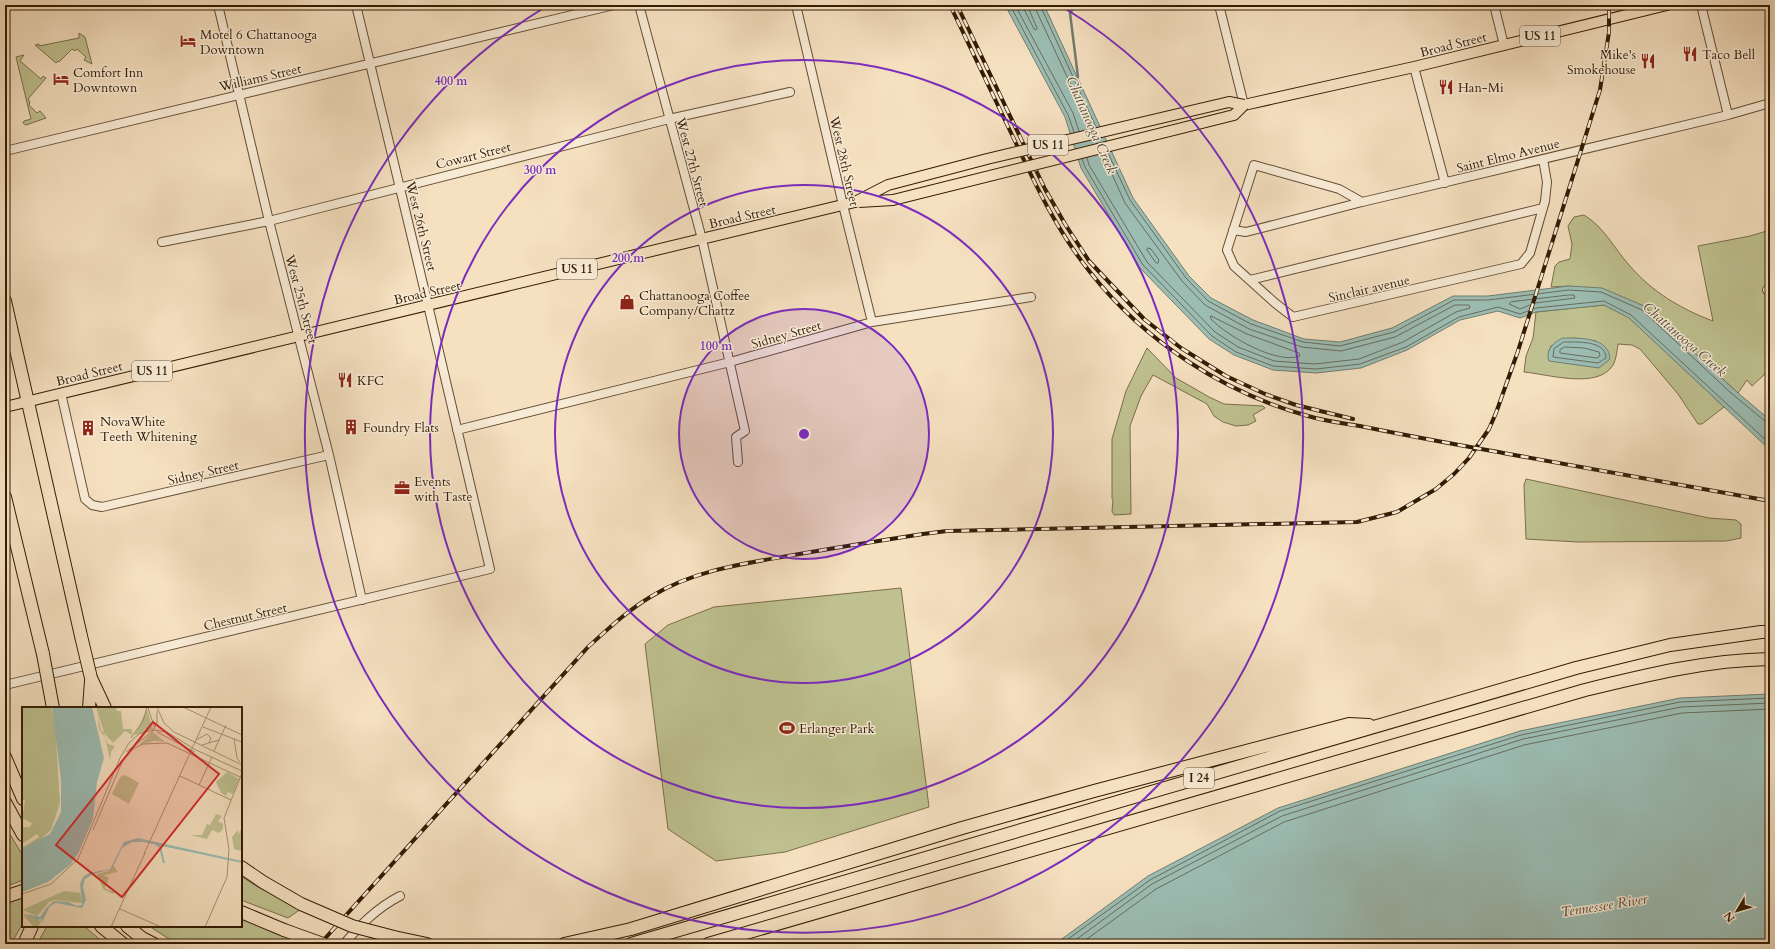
<svg xmlns="http://www.w3.org/2000/svg" width="1775" height="949" font-family="Cardo,serif">
  <style>
    .green { fill: #bfc190; stroke: #7a6e4a; fill-rule: evenodd }
    .water { fill: #9cbdb4; stroke: #727d6e }
    .lines { fill: none; stroke-linecap: round; stroke-linejoin: round }
    .shore { stroke: #686c5c; stroke-width: 1 }
    .stream { stroke: #727d6e; stroke-width: 2.5 }
    .minor-casing { stroke: #644d33; stroke-width: 10 }
    .major-casing { stroke: #341c04; stroke-width: 12 }
    .highway-casing { stroke: #341c04; stroke-width: 14 }
    .minor { stroke: #f8ebd6; stroke-width: 8 }
    .major { stroke: #f5e0c0; stroke-width: 10 }
    .highway { stroke: #f5e0c0; stroke-width: 12 }
    .rail-casing { stroke: #341c04; stroke-width: 4 }
    .rail { stroke: #f8ebd6; stroke-width: 2.5; stroke-dasharray: 8; stroke-linecap: butt }
    .major-bridge-casing { stroke: #341c04; stroke-width: 12; stroke-linecap: butt }
    .highway-bridge-casing { stroke: #341c04; stroke-width: 14; stroke-linecap: butt }
    .major-bridge { stroke: #f5e0c0; stroke-width: 10 }
    .highway-bridge { stroke: #f5e0c0; stroke-width: 12 }
    .ring { fill: none; stroke: #7b2cbf; stroke-width: 2 }
    .labels { text-anchor: middle; stroke-width: 3; stroke-linejoin: round; paint-order: stroke }
    .shield { fill: #f8ebd6; stroke: #6f5a43; stroke-width: 1 }
    .shield-label { font-size: 12px; font-weight: bold; fill: #341c04 }
    .poi-label { font-size: 13px; fill: #341c04; stroke: #f8ebd6; text-anchor: start }
    .street-label { font-size: 13px; fill: #341c04; stroke: #f8ebd6 }
    .water-label { font-size: 14px; font-style: italic; fill: #534c39; stroke: #f8ebd6 }
    .inset-river { fill: none; stroke: #9cbdb4; stroke-width: 2 }
    .inset-road { fill: none; stroke: #a89275; stroke-width: 1 }
    .view { fill: #d62828; fill-opacity: 0.15; stroke: #d62828; stroke-width: 2 }
    .inset-edge { fill: none; stroke: #341c04; stroke-width: 2 }
    .centre { fill: #7b2cbf; stroke: #f8ebd6; stroke-width: 2 }
    .ring-label { font-size: 12px; text-anchor: middle; font-weight: bold; fill: #7b2cbf; stroke: #f8ebd6; stroke-width: 3; stroke-linejoin: round; paint-order: stroke }
  </style>
  <rect width="100%" height="100%" fill="#f5e0c0"/>
  <filter id="stains"><feTurbulence type="fractalNoise" baseFrequency=".005" numOctaves="4"/><feColorMatrix values="0 0 0 0 .2 0 0 0 0 .09 0 0 0 0 .02 0 0 0 .5 -.17"/></filter>
  <radialGradient id="worn" r=".72"><stop offset=".6" stop-color="#630" stop-opacity="0"/><stop offset="1" stop-color="#630" stop-opacity=".3"/></radialGradient>
  <!-- green -->
  <path class="green" d="M79 33 85 37 92 64 84 60 86 57 77 49 75 51 72 49 59 62 58 61 56 63 35 45 39 44V46L79 38Z
    M24 55 20 61 41 79 43 76 46 78 28 99 30 102 29 105 37 113 40 111 46 118 26 125 23 123 24 121 31 119 16 57Z
    M1584 215C1604 227 1614 248 1629 265 1652 292 1681 309 1713 321L1698 246 1750 236 1770 230V371L1766 373 1752 386 1747 380 1738 393 1644 306 1569 286 1551 287 1555 266 1559 262 1570 259 1572 244 1568 226 1574 217Z
    M1604 305 1629 317 1724 407 1702 424H1698L1678 394 1640 349 1632 345 1618 344C1617 351 1616 360 1613 365 1598 390 1547 374 1524 372L1526 356 1533 338 1536 312ZM1573 338 1596 341 1548 353 1551 346Z
    M1147 348 1176 378 1209 397 1224 404 1263 406 1265 408 1253 415 1256 421 1248 425 1236 426 1223 422 1214 416 1207 404 1153 375 1141 396 1130 426 1131 514 1114 515 1112 511 1113 500 1112 499V439L1126 391Z
    M1526 479 1709 518 1736 520 1741 524V538L1726 541 1578 542 1526 539 1524 485Z
    M901 588 929 807 785 852 716 861 668 829 645 644 668 625 714 607Z
    M5 826 23 856V880L5 887Z
    M241 876 256 886 301 909 288 918 241 900Z
    M23 896V923L11 944H5V903Z
    M241 915 302 944H177L149 926H241Z
    M47 926H84L105 944H37Z"/>
  <!-- water -->
  <path class="water" d="M1005 5H1044L1133 198 1189 276 1211 298 1253 320 1304 339 1340 342 1392 328 1453 296H1488L1569 286 1602 288 1644 306 1738 393 1770 420V450L1629 318 1604 305 1536 312 1520 318 1498 311 1460 320 1407 350 1361 368 1316 373 1273 370 1234 355 1209 339 1140 268 1081 168 1065 117Z
    M1563 338C1580 338 1609 337 1610 359L1599 368 1549 361C1545 350 1554 342 1563 338Z
    M1770 694V944H1055L1148 876 1278 808 1520 731 1680 698Z"/>
  <g class="lines">
    <!-- shore -->
    <path class="shore" d="M1010 5 1068 115 1074 132
      M1015 5 1073 113 1079 131
      M1022 5 1034 29 1036 30 1037 28 1030 12 1029 5
      M1035 5 1036 10 1091 128
      M1040 5 1096 127
      M1108 153 1130 200 1186 278 1208 301 1251 324 1303 342 1340 346 1394 332 1454 300H1488L1569 290 1601 292 1642 310 1731 393 1766 422 1770 423
      M1087 158 1089 165 1147 262 1215 332 1238 347 1274 361 1315 364 1359 359 1403 342 1456 312 1470 308 1469 305H1455L1395 337 1341 351 1302 347 1249 329 1205 305 1182 281 1125 203 1103 154
      M1082 159 1085 167 1143 265 1212 336 1236 352 1273 366 1316 369 1360 364 1406 347 1459 317 1498 307 1520 314 1536 308 1604 301 1631 315 1770 444
      M1148 248 1151 249 1159 260 1158 263H1156L1147 250Z
      M1569 295H1574L1575 298 1535 303 1520 309 1509 304 1511 302Z
      M1211 316 1247 334 1299 353 1300 356C1277 365 1227 336 1211 319Z
      M1564 342C1576 342 1606 340 1606 358L1598 363 1553 357 1554 349Z
      M1565 347 1584 348 1599 352 1600 356 1597 358 1560 353V350Z
      M1061 944 1150 880 1280 811 1521 735 1680 702 1770 698
      M1070 944 1152 884 1282 816 1523 739 1681 707 1770 703
      M1080 944 1156 889 1284 822 1524 745 1682 713 1770 709"/>
    <!-- stream -->
    <path class="stream" d="M1075 79 1078 77 1070 13 1076 5"/>
    <defs>
      <path id="minor" d="M218 5 269 221 329 455 362 600
        M639 5 702 239 745 431 736 437 738 462
        M796 5 843 205 872 322
        M1219 5 1244 105
        M1494 5 1504 45
        M1701 5 1728 115
        M1414 67 1445 183
        M5 151 614 5
        M1543 159 1547 182 1545 201 1530 253 1521 264 1293 317 1275 303 1234 266 1227 250 1254 165 1339 189 1362 202 1728 115 1770 103
        M1233 230 1246 232 1362 202
        M162 242 269 221 669 119 790 92
        M1250 280 1543 208
        M1767 290 1770 289
        M61 393 85 499 92 505 102 507 329 455
        M457 430 730 362 872 322 1031 297
        M5 685 490 569 428 305 356 5
        M344 944C361 924 377 908 400 896"/>
      <path id="major" d="M1244 105 1414 67 1667 5
        M5 407 855 202"/>
      <path id="highway" d="M5 301 81 636
        M5 497 43 654
        M91 678 105 708
        M89 708 91 681
        M5 757 23 799
        M5 802 23 835
        M241 867 263 882 301 904
        M5 897 23 891
        M241 912 284 930
        M101 926 123 944
        M127 926 142 938 154 944
        M394 937 427 944
        M24 944 32 926
        M564 944 631 929 962 828 1094 791 1349 724 1369 725
        M631 944 1576 668 1670 645 1761 632H1770
        M708 944 1585 690C1646 675 1707 660 1770 659"/>
    </defs>
    <!-- minor casing -->
    <use href="#minor" class="minor-casing"/>
    <!-- major casing -->
    <use href="#major" class="major-casing"/>
    <!-- highway casing -->
    <use href="#highway" class="highway-casing"/>
    <!-- minor -->
    <use href="#minor" class="minor"/>
    <!-- major -->
    <use href="#major" class="major"/>
    <!-- highway -->
    <use href="#highway" class="highway"/>
    <defs>
      <path id="rail" d="M950 5C971 49 992 93 1013 137 1035 184 1057 231 1090 272 1144 341 1224 393 1308 416 1328 422 1350 424 1370 428 1414 437 1459 445 1503 453 1592 469 1681 485 1770 501
        M957 5 1045 189 1065 224 1089 261 1144 319 1181 348 1226 376 1265 394 1296 405 1353 419
        M320 944 588 647C608 629 628 610 652 596 693 571 741 564 788 556 833 548 878 541 923 534L947 531 1357 522 1397 512 1436 489 1454 474 1469 458 1489 429 1496 413 1518 351 1600 90 1609 32V5"/>
    </defs>
    <!-- rail casing -->
    <use href="#rail" class="rail-casing"/>
    <!-- rail -->
    <use href="#rail" class="rail"/>
    <defs>
      <path id="major-bridge" d="M855 202 888 185 987 159 1229 102 1244 105
        M859 202 893 200 1234 115 1244 105"/>
      <path id="highway-bridge" d="M81 636 91 678
        M43 654 53 708
        M301 904 352 926 394 937
        M284 930 323 944"/>
    </defs>
    <!-- major-bridge casing -->
    <use href="#major-bridge" class="major-bridge-casing"/>
    <!-- highway-bridge casing -->
    <use href="#highway-bridge" class="highway-bridge-casing"/>
    <!-- major-bridge -->
    <use href="#major-bridge" class="major-bridge"/>
    <!-- highway-bridge -->
    <use href="#highway-bridge" class="highway-bridge"/>
  </g>
  <!-- distance rings -->
  <circle cx="804" cy="434" r="125" fill="#7b2cbf" fill-opacity=".12"/>
  <g class="ring">
    <circle cx="804" cy="434" r="125"/>
    <circle cx="804" cy="434" r="249"/>
    <circle cx="804" cy="434" r="374"/>
    <path d="M1061 6A499 499 0 1 1 547 6"/>
  </g>
  <!-- icons -->
  <defs>
    <symbol id="hotel-bare" viewBox="-9 -9 18 18"><path d="M-6-4.5h1.5V1H6V5H4.5V3h-9V5H-6ZM-4 0a1.8 1.8 0 1 1 3.6 0ZM.5 0V-2.5h3Q6-2.5 6 0Z" fill="#8f2418" stroke="#f8ebd6" stroke-width="2.5" paint-order="stroke"/></symbol>
    <symbol id="restaurant-bare" viewBox="-9 -9 18 18"><path d="M-5-6h1v4h1v-4h1v4h1v-4h1v5L-1.5 .5V6h-2V.5L-5-1ZM5-6V6H3V1.5H1.5Q1.5-4 5-6Z" fill="#8f2418" stroke="#f8ebd6" stroke-width="2.5" paint-order="stroke"/></symbol>
    <symbol id="shop-bare" viewBox="-9 -9 18 18"><path d="M-5-2.5h2.3a2.7 3.5 0 0 1 5.4 0H5L5.5 6h-11ZM-1.5-2.5h3a1.5 2.3 0 0 0-3 0Z" fill="#8f2418" stroke="#f8ebd6" stroke-width="2.5" paint-order="stroke"/></symbol>
    <symbol id="building-bare" viewBox="-9 -9 18 18"><path d="M-4-6H4V6H1V3H-1V6H-4ZM-2.5-4.3h1.7v1.8h-1.7ZM.8-4.3h1.7v1.8H.8ZM-2.5-1h1.7V.8h-1.7ZM.8-1h1.7V.8H.8Z" fill="#8f2418" stroke="#f8ebd6" stroke-width="2.5" paint-order="stroke"/></symbol>
    <symbol id="office-bare" viewBox="-9 -9 18 18"><path d="M-6-3h4V-5.5h4V-3h4V5H-6ZM-1-4.5V-3h2v-1.5ZM-6 0V1H6V0Z" fill="#8f2418" stroke="#f8ebd6" stroke-width="2.5" paint-order="stroke"/></symbol>
    <symbol id="stadium-bare" viewBox="-9 -9 18 18"><path d="M0-5a6.5 5 0 1 0 0 10a6.5 5 0 1 0 0-10ZM-3.5-1.8h7v3.6h-7Z" fill="#8f2418" stroke="#f8ebd6" stroke-width="2.5" paint-order="stroke"/></symbol>
  </defs>
  <g fill-rule="evenodd">
    <use href="#hotel-bare" x="177" y="30" width="22" height="22"/>
    <use href="#restaurant-bare" x="1679" y="43" width="22" height="22"/>
    <use href="#restaurant-bare" x="1637" y="50" width="22" height="22"/>
    <use href="#hotel-bare" x="50" y="68" width="22" height="22"/>
    <use href="#restaurant-bare" x="1435" y="76" width="22" height="22"/>
    <use href="#shop-bare" x="616" y="291" width="22" height="22"/>
    <use href="#restaurant-bare" x="334" y="369" width="22" height="22"/>
    <use href="#building-bare" x="340" y="416" width="22" height="22"/>
    <use href="#building-bare" x="77" y="417" width="22" height="22"/>
    <use href="#office-bare" x="391" y="477" width="22" height="22"/>
    <use href="#stadium-bare" x="776" y="717" width="22" height="22"/>
  </g>
  <g class="labels">
    <!-- shield labels -->
    <g class="shield">
      <rect x="1520" y="26" width="40" height="20" rx="3"/>
      <rect x="1028" y="135" width="40" height="20" rx="3"/>
      <rect x="557" y="259" width="40" height="20" rx="3"/>
      <rect x="132" y="361" width="40" height="20" rx="3"/>
      <rect x="1184" y="768" width="30" height="20" rx="3"/>
    </g>
    <g class="shield-label">
      <text x="1540" y="40">US 11</text>
      <text x="1048" y="149">US 11</text>
      <text x="577" y="273">US 11</text>
      <text x="152" y="375">US 11</text>
      <text x="1199" y="782">I 24</text>
    </g>
    <!-- poi labels -->
    <g class="poi-label">
      <text x="200" y="39">Motel 6 Chattanooga<tspan x="200" dy="15">Downtown</tspan></text>
      <text x="1636" y="59" text-anchor="end">Mike's<tspan x="1636" dy="15">Smokehouse</tspan></text>
      <text x="1702" y="59">Taco Bell</text>
      <text x="73" y="77">Comfort Inn<tspan x="73" dy="15">Downtown</tspan></text>
      <text x="1458" y="92">Han-Mi</text>
      <text x="639" y="300">Chattanooga Coffee<tspan x="639" dy="15">Company/Chattz</tspan></text>
      <text x="357" y="385">KFC</text>
      <text x="100" y="426">NovaWhite<tspan x="100" dy="15">Teeth Whitening</tspan></text>
      <text x="363" y="432">Foundry Flats</text>
      <text x="414" y="486">Events<tspan x="414" dy="15">with Taste</tspan></text>
      <text x="799" y="733">Erlanger Park</text>
    </g>
    <!-- street labels -->
    <g class="street-label">
      <text transform="translate(1453 44) rotate(-14)" y="5">Broad Street</text>
      <text transform="translate(260 77) rotate(-13)" y="5">Williams Street</text>
      <text transform="translate(473 155) rotate(-14)" y="5">Cowart Street</text>
      <text transform="translate(1508 155) rotate(-14)" y="5">Saint Elmo Avenue</text>
      <text transform="translate(845 161) rotate(77)" y="5">West 28th Street</text>
      <text transform="translate(693 162) rotate(75)" y="5">West 27th Street</text>
      <text transform="translate(742 216) rotate(-13)" y="5">Broad Street</text>
      <text transform="translate(422 226) rotate(76)" y="5">West 26th Street</text>
      <text transform="translate(1369 288) rotate(-13)" y="5">Sinclair avenue</text>
      <text transform="translate(427 292) rotate(-13)" y="5">Broad Street</text>
      <text transform="translate(302 299) rotate(75)" y="5">West 25th Street</text>
      <text transform="translate(786 334) rotate(-16)" y="5">Sidney Street</text>
      <text transform="translate(89 373) rotate(-14)" y="5">Broad Street</text>
      <text transform="translate(203 472) rotate(-13)" y="5">Sidney Street</text>
      <text transform="translate(245 616) rotate(-13)" y="5">Chestnut Street</text>
    </g>
    <!-- water labels -->
    <g class="water-label">
      <text transform="translate(1092 125) rotate(66)" y="5">Chattanooga Creek</text>
      <text transform="translate(1685 339) rotate(41)" y="5">Chattanooga Creek</text>
      <text transform="translate(1604 905) rotate(-9)" y="5">Tennessee River</text>
    </g>
  </g>
  <!-- overview -->
  <g transform="translate(22 707)">
    <rect width="220" height="220" fill="#f5e0c0"/>
    <path d="M0 0H29L33 17 38 96 29 123 15 135 0 141 17 130 15 127 0 137V120H8L10 116 0 111 3 94 0 92ZM74 0H94L95 4H99L101 22H110V28L103 24 91 36 81 25 86 37 93 39 89 45 88 53 83 30 77 23 76 8 79 24 82 25ZM125 2 131 22 113 28V27ZM131 25 143 35 132 34 117 38ZM205 65 217 72 211 87 206 85 204 89 199 86 194 75ZM103 68 117 76 107 97 90 87 98 70ZM194 107 200 109 196 114 201 117V122L197 126 190 123 185 132 168 128H180L185 117 188 118ZM220 121 219 130 220 144 212 142 210 130 216 123V128ZM92 159 96 165 82 168 87 171 83 181 92 185 91 187 81 182 75 167 86 164ZM42 184 58 186 60 196 33 193 27 195 15 209 0 203ZM0 207 19 214 16 220H12Z" fill="#bfc190"/>
    <path d="M30 0H70L82 51 75 75 71 112 57 145 49 157 26 175 0 185V141L28 127 39 105V73ZM116 131 220 154V156L121 135H110L100 141 90 162 71 167 63 172 61 180 64 193 60 201 34 196 28 199 19 217 20 212 15 213 0 206 18 210 25 200 32 194 46 195 55 199 60 198 58 176 62 169 67 166 88 162 102 135Z" fill="#9cbdb4"/>
    <path class="inset-river" d="M133 136 138 140 142 156"/>
    <path class="inset-road" d="M135 0 142 16 152 25 220 58M161 0 220 28M126 1 133 22M181 20 220 35M135 25 173 45M109 31 121 14 125 0M212 31 215 51 218 55M174 33 185 27 189 31 187 36M180 38 197 33M192 44 204 18M104 45 130 25 135 16V4M158 69 209 93M177 78 190 50M71 123 101 53 111 42 121 37 145 36 220 71M122 147 189 0M0 187 29 177 56 152 98 51 107 36 117 27 131 23 145 25 174 43 220 64M98 202 139 220M89 220 123 146M183 220 205 170 207 142 202 111 220 66"/>
    <path class="view" d="M131 15 197 67 100 190 34 138Z"/>
    <rect width="220" height="220" class="inset-edge"/>
  </g>
  <circle cx="804" cy="434" r="6" class="centre"/>
  <g class="ring-label">
    <text x="451" y="85">400 m</text>
    <text x="540" y="174">300 m</text>
    <text x="628" y="262">200 m</text>
    <text x="716" y="350">100 m</text>
  </g>
  <!-- margin -->
  <rect width="1775" height="949" fill="none" stroke="#f5e0c0" stroke-width="20"/>
  <rect x="6" y="6" width="1763" height="937" fill="none" stroke="#341c04" stroke-width="2"/>
  <rect x="10" y="10" width="1755" height="929" fill="none" stroke="#341c04"/>
  <!-- north arrow -->
  <g transform="translate(1737 911) rotate(232)" stroke="#f8ebd6" stroke-width="3" paint-order="stroke">
  <path d="M0-3L7 15L0 10L-7 15Z" fill="#341c04"/>
  <text y="-6" font-size="11" font-weight="bold" text-anchor="middle" fill="#341c04">N</text>
  </g>
  <rect width="100%" height="100%" filter="url(#stains)"/>
  <rect width="100%" height="100%" fill="url(#worn)"/>
</svg>
